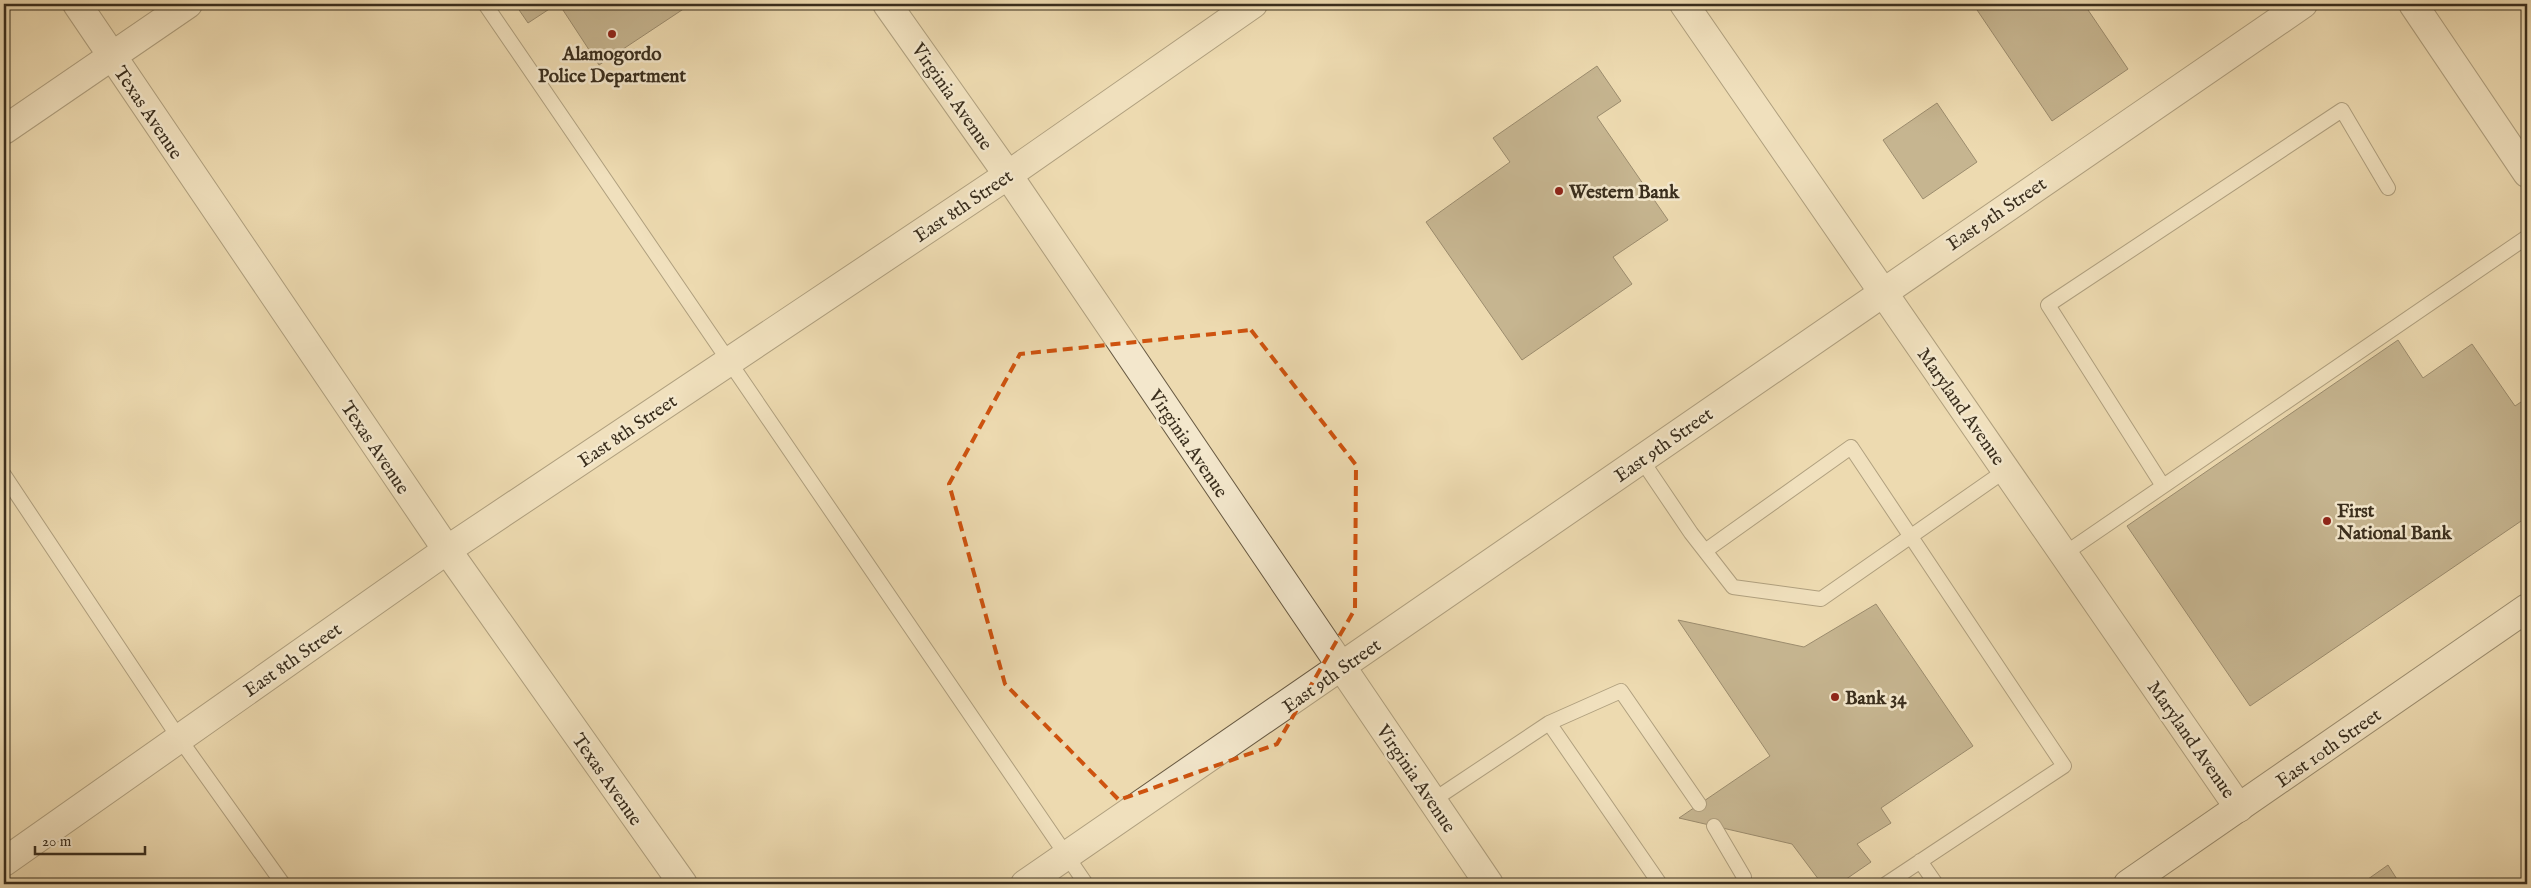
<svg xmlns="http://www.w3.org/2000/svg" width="2531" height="888" font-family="'IM FELL English',serif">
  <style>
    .building { fill: #978769; stroke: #3a2e1d }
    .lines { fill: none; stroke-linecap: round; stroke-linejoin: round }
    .service-casing { stroke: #675942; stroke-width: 16 }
    .minor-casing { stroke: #675942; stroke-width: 30 }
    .tertiary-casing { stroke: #675942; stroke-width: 30 }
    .secondary-casing { stroke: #3a2e1d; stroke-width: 30 }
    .service { stroke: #f3e7cc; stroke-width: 14 }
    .minor { stroke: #f3e7cc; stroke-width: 28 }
    .tertiary { stroke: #f3e7cc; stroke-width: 28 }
    .secondary { stroke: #f3e7cc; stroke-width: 28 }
    .marked { fill: none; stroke: #ce530f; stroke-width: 4; stroke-dasharray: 10 6; stroke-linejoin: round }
    .poi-dot { fill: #8f2418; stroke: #f3e7cc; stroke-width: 2 }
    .labels { text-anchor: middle; stroke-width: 5; stroke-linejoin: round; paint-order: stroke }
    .poi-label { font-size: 19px; font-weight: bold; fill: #3a2e1d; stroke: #f3e7cc; text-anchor: start }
    .street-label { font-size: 19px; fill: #3a2e1d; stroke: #f3e7cc }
  </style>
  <rect width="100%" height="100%" fill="#eddab0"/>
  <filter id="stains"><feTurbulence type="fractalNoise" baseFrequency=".004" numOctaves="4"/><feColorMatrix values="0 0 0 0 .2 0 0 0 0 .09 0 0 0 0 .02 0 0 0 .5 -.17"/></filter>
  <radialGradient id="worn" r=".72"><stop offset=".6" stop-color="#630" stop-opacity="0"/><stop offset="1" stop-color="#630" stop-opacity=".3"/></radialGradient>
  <!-- building -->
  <path class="building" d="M515 4H557L528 23Z
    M559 4H691L599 65Z
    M1973 4H2084L2128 69 2052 121Z
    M1597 66 1621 101 1597 117 1668 220 1613 257 1632 284 1522 360 1426 222 1510 162 1493 138Z
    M1937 103 1977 162 1923 199 1883 140Z
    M2398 340 2423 378 2472 344 2515 406 2527 398V517L2250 706 2127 526Z
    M1876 604 1973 746 1881 808 1891 823 1857 844 1871 862 1839 884H1822L1792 844 1679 818 1770 756 1678 620 1804 647Z
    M2388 865 2400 884H2361Z"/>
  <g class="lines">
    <defs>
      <path id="service" d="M485 4 1086 884
        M1641 459 1691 533 1733 587 1821 599 2006 470
        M4 475 179 738 283 884
        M2163 486 2048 305 2342 110 2388 188
        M1705 551 1851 447 2064 766 1886 884
        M2064 554 2527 237
        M1549 723 1660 884
        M1432 801 1549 723 1621 691 1699 804
        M1714 826 1744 877V884
        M1920 861 1936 884"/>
      <path id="minor" d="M77 4 447 550 683 884
        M887 4 1008 175 1489 884
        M2413 4 2527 173
        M4 130 188 4
        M1025 884C1452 593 1876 296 2303 4"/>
      <path id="tertiary" d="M1684 4 2239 808
        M4 862 447 550 1008 175 1253 4"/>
      <path id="secondary" d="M2128 884 2527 608"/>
    </defs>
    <!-- service casing -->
    <use href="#service" class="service-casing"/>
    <!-- minor casing -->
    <use href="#minor" class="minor-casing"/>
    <!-- tertiary casing -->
    <use href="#tertiary" class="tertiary-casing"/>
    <!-- secondary casing -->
    <use href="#secondary" class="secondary-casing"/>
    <!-- service -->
    <use href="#service" class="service"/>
    <!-- minor -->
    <use href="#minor" class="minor"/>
    <!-- tertiary -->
    <use href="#tertiary" class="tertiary"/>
    <!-- secondary -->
    <use href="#secondary" class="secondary"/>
  </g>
  <!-- marked area -->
  <path d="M0 0H2531V888H0ZM1251 330 1356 465 1355 609 1277 744 1119 800 1005 684 949 484 1020 354Z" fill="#eddab0" fill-opacity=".55" fill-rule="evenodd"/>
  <path class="marked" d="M1251 330 1356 465 1355 609 1277 744 1119 800 1005 684 949 484 1020 354Z"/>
  <!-- markers -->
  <g class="poi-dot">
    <circle cx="612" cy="34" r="5"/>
    <circle cx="1559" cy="191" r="5"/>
    <circle cx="2327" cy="521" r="5"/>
    <circle cx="1835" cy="697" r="5"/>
  </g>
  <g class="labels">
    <!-- poi labels -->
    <g class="poi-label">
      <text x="612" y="60" text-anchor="middle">Alamogordo<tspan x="612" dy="22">Police Department</tspan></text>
      <text x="1569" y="198">Western Bank</text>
      <text x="2337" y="517">First<tspan x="2337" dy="22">National Bank</tspan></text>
      <text x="1845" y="704">Bank 34</text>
    </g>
    <!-- street labels -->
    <g class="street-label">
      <text transform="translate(953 96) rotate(55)" y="7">Virginia Avenue</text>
      <text transform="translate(149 112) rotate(56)" y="7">Texas Avenue</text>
      <text transform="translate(963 205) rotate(-34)" y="7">East 8th Street</text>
      <text transform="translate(1996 213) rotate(-34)" y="7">East 9th Street</text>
      <text transform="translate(1962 406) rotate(55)" y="7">Maryland Avenue</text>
      <text transform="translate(627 430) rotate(-34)" y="7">East 8th Street</text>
      <text transform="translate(1189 443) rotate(56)" y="7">Virginia Avenue</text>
      <text transform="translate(1663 444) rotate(-35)" y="7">East 9th Street</text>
      <text transform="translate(376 447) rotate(56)" y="7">Texas Avenue</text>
      <text transform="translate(292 659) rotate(-35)" y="7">East 8th Street</text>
      <text transform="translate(1331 675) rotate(-35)" y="7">East 9th Street</text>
      <text transform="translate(2192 739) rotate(55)" y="7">Maryland Avenue</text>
      <text transform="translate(2328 747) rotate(-35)" y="7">East 10th Street</text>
      <text transform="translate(1417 778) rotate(56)" y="7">Virginia Avenue</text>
      <text transform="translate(608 779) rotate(55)" y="7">Texas Avenue</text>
    </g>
  </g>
  <!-- margin -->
  <rect width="2531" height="888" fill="none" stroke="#eddab0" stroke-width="20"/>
  <rect x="5" y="5" width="2521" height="878" fill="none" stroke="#3a2e1d" stroke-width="2.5"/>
  <rect x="10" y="10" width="2511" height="868" fill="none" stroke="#3a2e1d"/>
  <!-- scale -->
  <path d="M35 846v8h110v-8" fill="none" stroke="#3a2e1d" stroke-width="2.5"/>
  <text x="42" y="846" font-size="15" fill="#3a2e1d" stroke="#f3e7cc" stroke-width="4" paint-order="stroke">20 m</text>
  <rect width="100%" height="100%" filter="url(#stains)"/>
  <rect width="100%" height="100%" fill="url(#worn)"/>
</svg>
